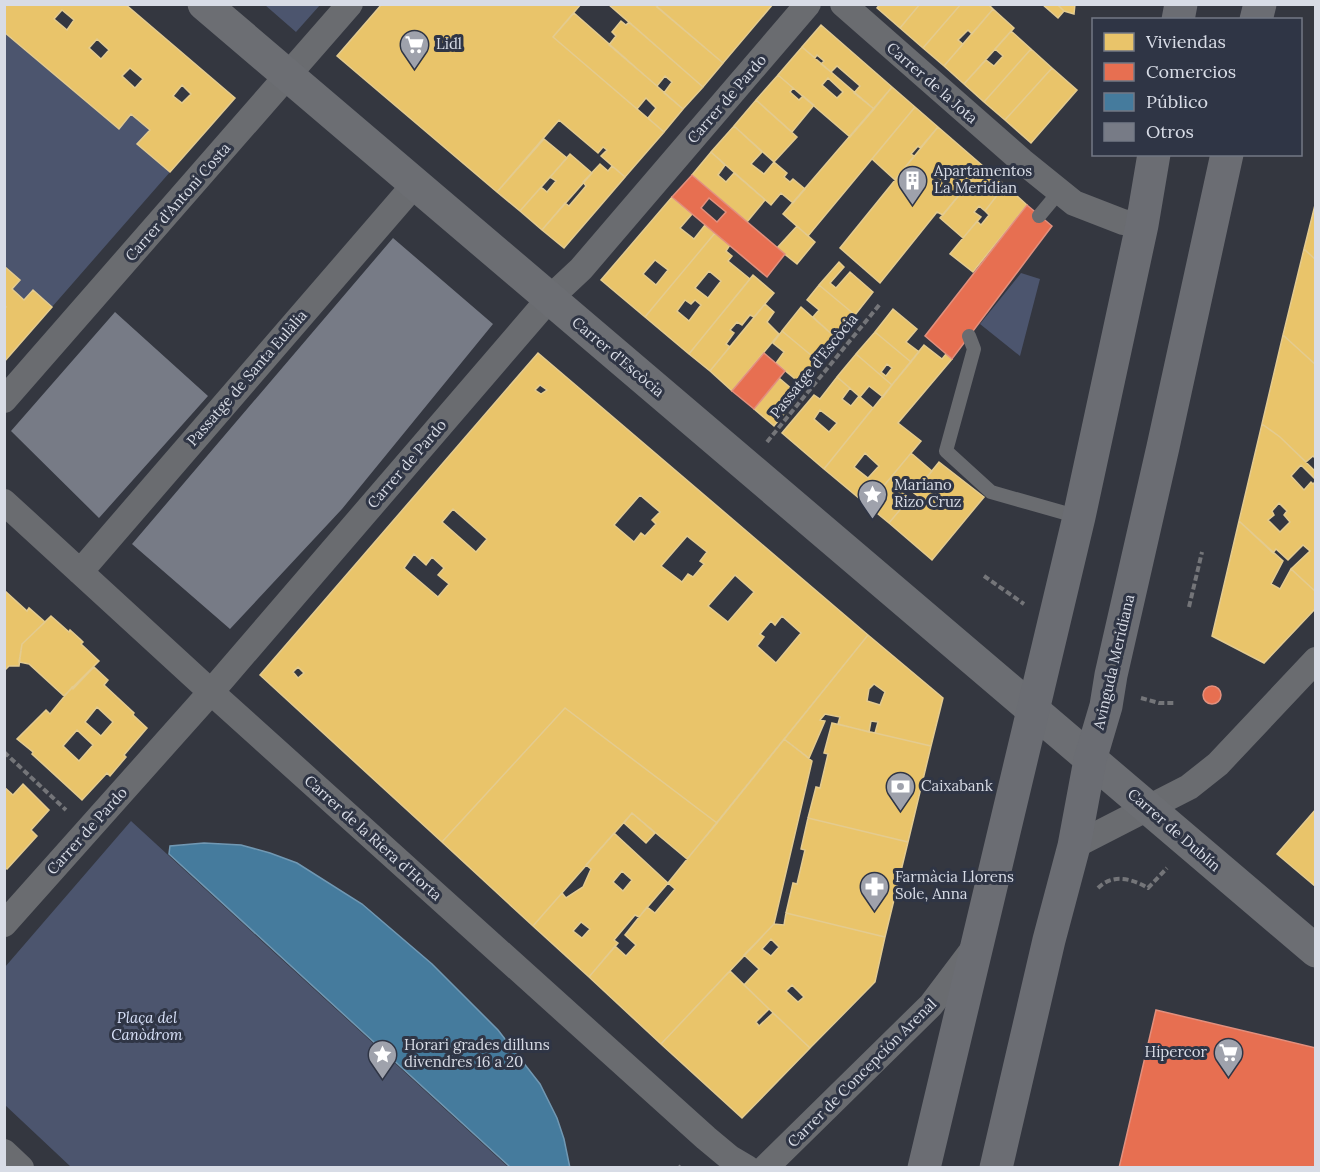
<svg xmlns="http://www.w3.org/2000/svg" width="1320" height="1172" font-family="Lora,serif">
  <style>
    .green { fill: #4c556e }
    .homes { fill: #e9c46a; stroke: #e4cb8f; stroke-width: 1.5; fill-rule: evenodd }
    .shops { fill: #e76f51; stroke: #e2907e; stroke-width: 1.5; fill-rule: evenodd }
    .public { fill: #457b9d; stroke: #7198b3; stroke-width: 1.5 }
    .building { fill: #777b86 }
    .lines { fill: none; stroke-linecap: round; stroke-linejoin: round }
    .path { stroke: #747579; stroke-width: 4; stroke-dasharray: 6 3; stroke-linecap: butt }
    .lane { stroke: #6a6c70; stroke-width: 14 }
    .street { stroke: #6a6c70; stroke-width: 26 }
    .secondary { stroke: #6c6e73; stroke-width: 33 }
    .primary { stroke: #6b6d73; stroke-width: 33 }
    .labels { text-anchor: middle; stroke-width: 6; stroke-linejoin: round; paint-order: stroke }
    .poi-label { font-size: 15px; fill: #d8dce6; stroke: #2f3545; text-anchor: start }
    .street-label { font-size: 15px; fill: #d8dce6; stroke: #2f3545 }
    .park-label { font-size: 15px; font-style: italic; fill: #d9e2fa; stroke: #2f3545 }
  </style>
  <rect width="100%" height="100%" fill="#343740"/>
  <!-- green -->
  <path class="green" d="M265 5H320L296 32Z
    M5 32 131 114 150 130 137 144 170 172 52 307 33 290 24 300 12 289 20 280 5 266Z
    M1021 273 1040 279 1020 356 980 324Z
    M131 821 508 1167H71L5 1105V967Z"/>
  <!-- homes -->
  <path class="homes" d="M4 4H125L235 98 170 172 137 144 150 130 131 114 119 129 4 32ZM62 10 74 20 67 30 54 19ZM97 39 109 50 101 59 89 48ZM130 68 143 79 135 88 122 76ZM182 85 191 94 182 103 173 96Z
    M382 4H581L553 37 664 132 625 177 601 156 607 150 603 147 598 153 559 120 497 192 337 56Z
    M608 4H654L723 63 703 87Z
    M659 4H773L723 63 657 7Z
    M880 4H920L900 28 877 8Z
    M920 4H961L923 48 900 28Z
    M961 4H988L993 9 972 34 968 30 958 40 963 44 944 66 923 48Z
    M1042 4H1057L1064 11 1058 18Z
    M1057 4H1075L1074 14 1064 11Z
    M993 9 1014 28 964 84 944 66Z
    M574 13 683 109 664 132 648 118 656 108 646 98 637 109 553 37Z
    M621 21 626 25 629 22 703 87 683 109 664 93 672 82 665 76 657 86 609 45 616 36 612 32Z
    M821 25 892 87 874 109 854 93 860 86 837 66 831 72 821 64 824 61 817 55 815 58 802 47Z
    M1011 31 1031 49 984 102 964 84 986 60 994 66 1003 56 995 49Z
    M802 47 874 109 850 137 778 75ZM828 78 843 92 837 98 822 85Z
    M1031 49 1052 68 1005 120 984 102Z
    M1052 68 1077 90 1031 143 1005 120Z
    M778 75 793 88 790 92 799 100 803 96 814 105 792 132 756 100Z
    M892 87 915 107 808 236 783 214Z
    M756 100 797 137 774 162 734 126Z
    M915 107 938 127 920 148 918 146 911 154 914 156 895 180 872 159Z
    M734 126 762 152 751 164 764 174 774 162 787 173 784 177 790 182 793 179 805 189 793 203 781 193 771 205 711 152Z
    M938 127 983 166 943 215 937 212 880 283 840 248Z
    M544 139 567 158 520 211 497 192Z
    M711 152 725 165 718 175 726 182 734 173 765 200 747 222 692 175Z
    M570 154 592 173 542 230 520 211 541 187 547 192 556 181 550 177Z
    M600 164 608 171 612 166 625 177 564 248 542 230 565 203 569 206 586 186 583 182Z
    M983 166 1005 185 985 211 979 206 974 212 981 217 963 238 940 218Z
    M1005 185 1027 205 973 272 950 254 977 221 981 225 989 215 985 211Z
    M672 197 692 214 680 228 694 239 705 225 715 233 645 317 601 280ZM655 260 668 270 656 285 643 274Z
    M1316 201V260L1304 249Z
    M797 226 815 242 797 264 777 248Z
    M715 233 730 245 726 251 732 256 728 261 750 279 689 354 645 317ZM709 271 721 281 708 298 695 288ZM685 300 691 304 695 300 701 305 689 321 677 311Z
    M1304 249 1316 260V365L1283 335Z
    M839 262 844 267 830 283 836 288 850 272 873 292 855 315 819 285Z
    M4 266 20 280 12 289 24 300 33 290 52 307 4 362V309L6 307 4 306Z
    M753 275 774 293 754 317 750 315 742 325 737 322 730 330 734 333 726 344 730 347 710 371 689 354Z
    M819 285 855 315 836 338 813 317 819 310 807 300Z
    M765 304 774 312 767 322 779 334 732 391 710 371Z
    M801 307 836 338 818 361 782 331Z
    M893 309 917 329 906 342 919 352 911 362 875 332Z
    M782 331 818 361 800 383 776 363 784 352 773 343Z
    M875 332 911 362 892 385 856 354ZM887 364 892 368 886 376 881 372Z
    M1283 335 1316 365V459L1313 456 1306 462 1280 437 1262 424Z
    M924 345 942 359 946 354 952 359 898 423 921 441 877 494 866 504 824 469ZM865 453 879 466 868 478 854 467Z
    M538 353 868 635 717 823 565 708 442 842 260 675ZM540 385 547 390 541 394 535 390ZM640 495 660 512 652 520 656 524 645 536 641 533 634 542 614 525ZM453 509 487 539 476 552 442 522ZM687 536 707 552 700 561 704 564 693 577 688 574 682 582 661 566ZM414 554 426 565 432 557 444 568 438 575 449 584 438 597 404 568ZM735 575 754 592 728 622 708 606ZM782 616 801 633 776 663 757 646 764 637 760 634 771 621 775 625ZM298 667 304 673 298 678 293 672Z
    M856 354 892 385 883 397 869 386 860 397 837 377Z
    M837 377 850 388 842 399 851 406 859 396 873 408 824 469 782 433 814 395 820 399ZM820 410 837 423 829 432 814 419Z
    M779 378 799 395 774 426 754 409Z
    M1262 424 1280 437 1316 472V480L1301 465 1291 476 1304 490 1311 482 1313 484 1316 481V592L1291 569 1310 551 1303 545 1288 560 1276 549 1273 553 1239 521ZM1279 503 1287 511 1284 515 1290 522 1280 532 1268 520 1274 515 1272 511Z
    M911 453 932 471 914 493 906 486 902 491 909 499 889 523 866 504 877 494Z
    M939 462 984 497 932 560 889 523 909 499 917 505 922 499 914 493Z
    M1239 521 1283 561 1271 584 1280 589 1291 569 1316 592V608L1264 663 1212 636Z
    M4 590 27 611 29 608 45 622 22 644 19 666H9L4 671Z
    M51 616 69 632 70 630 80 639 83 642 81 644 99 661 64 696 29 664 19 662 22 644Z
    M868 635 943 698 931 746 875 733 878 722 871 721 869 732 838 724 840 717 825 714 820 720 825 721 809 758 784 739ZM874 684 885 692 880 705 867 701 869 689Z
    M94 667 108 680 104 685 134 713 133 715 147 728 124 755 126 757 110 776 107 773 82 800 32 754 33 752 17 739 46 710 50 714 72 687 73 689ZM97 707 113 722 101 736 85 722ZM77 730 93 745 79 761 63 746Z
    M565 708 717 823 687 859 632 813 533 926 442 842Z
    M832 723 931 746 908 842 808 818 816 787 820 788 828 754 824 753Z
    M784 739 812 761 774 924 661 1044 589 977 615 946 626 956 636 945 625 935 647 907 655 913 675 889 668 883Z
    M23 784 49 810 31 830 37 836 7 869 4 867V787L13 795Z
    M1316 809V887L1277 854Z
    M632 813 655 833 646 843 624 823Z
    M808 818 908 842 885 937 786 913 793 883 797 884 805 850 801 849Z
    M614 833 668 883 639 917 635 915 614 940 618 943 589 977 533 926 562 893 566 898 583 887 591 869 586 865ZM622 871 632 880 623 891 613 882ZM581 922 590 929 582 938 573 931Z
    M786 913 885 937 875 982 810 1048 744 985 759 969 744 955 774 924 784 925ZM771 939 779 947 771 956 762 949ZM792 985 804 997 798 1002 786 991Z
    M730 971 769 1009 756 1022 759 1026 773 1013 810 1048 742 1118 661 1044Z"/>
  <!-- shops -->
  <path class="shops" d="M692 175 785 254 767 277 672 197ZM709 198 726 212 717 222 701 208Z
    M1027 205 1052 226 952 359 925 336Z
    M764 353 785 371 754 409 732 391Z
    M1203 695a9 9 0 1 1 18 0a9 9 0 1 1-18 0Z
    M1156 1010 1316 1048V1168H1119Z"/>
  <!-- public -->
  <path class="public" d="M204 843 241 845 270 853 297 863 362 904 432 964 498 1030 540 1084 557 1118 564 1139 570 1168H511L169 854 170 846Z"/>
  <!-- building -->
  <path class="building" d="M393 238 493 324 342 509 230 629 132 544Z
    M115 312 208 396 99 518 11 431Z"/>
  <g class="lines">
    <!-- path -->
    <path class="path" d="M767 442 880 304
      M984 576 1024 604
      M1189 607 1202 552
      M1141 698 1159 703H1176
      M4 752 66 810
      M1098 888C1113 873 1133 879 1148 888L1167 868
      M679 1168 681 1166"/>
    <!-- lane -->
    <path class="lane" d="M1039 216 1059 192
      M969 336 974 349 946 451 991 492 1079 517"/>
    <!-- street -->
    <path class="street" d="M843 4 1022 161 1074 203 1123 222 1142 225
      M4 400 350 4
      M4 502 211 692 706 1138 730 1158 747 1168
      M80 572 415 184
      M1074 846 1189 787 1218 764 1316 660
      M4 924 211 692 549 299 581 269 808 4
      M4 1152 21 1168
      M765 1168 931 1005 974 948"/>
    <!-- secondary -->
    <path class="secondary" d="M204 4 1316 951"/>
    <!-- primary -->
    <path class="primary" d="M1178 20 1181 4
      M1256 20 1260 4
      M924 1168 1079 517 1142 225 1154 154
      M996 1168 1049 940 1074 846 1090 760 1106 706 1111 675 1163 447 1227 154"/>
  </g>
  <!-- icons -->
  <defs>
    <symbol id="supermarket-pin" viewBox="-11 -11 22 30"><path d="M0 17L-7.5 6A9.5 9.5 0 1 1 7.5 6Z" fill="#9fa2ac" stroke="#2f3545"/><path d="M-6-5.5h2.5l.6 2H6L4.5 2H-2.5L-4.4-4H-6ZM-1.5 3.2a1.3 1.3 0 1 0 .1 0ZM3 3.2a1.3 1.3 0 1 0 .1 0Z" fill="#fff"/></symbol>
    <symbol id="building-pin" viewBox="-11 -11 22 30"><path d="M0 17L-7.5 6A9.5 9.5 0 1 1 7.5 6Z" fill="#9fa2ac" stroke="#2f3545"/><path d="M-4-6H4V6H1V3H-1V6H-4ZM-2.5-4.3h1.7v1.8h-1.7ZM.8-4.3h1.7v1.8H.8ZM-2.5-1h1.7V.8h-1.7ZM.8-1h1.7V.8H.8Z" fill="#fff"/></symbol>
    <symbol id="sight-pin" viewBox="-11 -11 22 30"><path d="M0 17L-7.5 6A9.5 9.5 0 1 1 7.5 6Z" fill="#9fa2ac" stroke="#2f3545"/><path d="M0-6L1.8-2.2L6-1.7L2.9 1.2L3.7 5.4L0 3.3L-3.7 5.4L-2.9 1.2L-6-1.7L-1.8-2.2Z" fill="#fff"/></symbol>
    <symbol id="bank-pin" viewBox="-11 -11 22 30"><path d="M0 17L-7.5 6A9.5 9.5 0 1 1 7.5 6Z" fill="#9fa2ac" stroke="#2f3545"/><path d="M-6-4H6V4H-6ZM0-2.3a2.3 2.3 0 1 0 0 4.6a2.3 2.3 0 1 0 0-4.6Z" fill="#fff"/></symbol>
    <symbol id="pharmacy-pin" viewBox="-11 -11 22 30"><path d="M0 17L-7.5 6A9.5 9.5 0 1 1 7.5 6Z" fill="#9fa2ac" stroke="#2f3545"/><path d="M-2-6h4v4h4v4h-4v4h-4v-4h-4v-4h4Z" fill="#fff"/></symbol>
  </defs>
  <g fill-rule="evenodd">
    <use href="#supermarket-pin" x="398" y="28" width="33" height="45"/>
    <use href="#building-pin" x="896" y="164" width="33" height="45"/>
    <use href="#sight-pin" x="856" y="478" width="33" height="45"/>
    <use href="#bank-pin" x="884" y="770" width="33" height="45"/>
    <use href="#pharmacy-pin" x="858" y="870" width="33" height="45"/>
    <use href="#supermarket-pin" x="1212" y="1036" width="33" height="45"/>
    <use href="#sight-pin" x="366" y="1038" width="33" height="45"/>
  </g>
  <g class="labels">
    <!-- poi labels -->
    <g class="poi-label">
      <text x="436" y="49">Lidl</text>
      <text x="934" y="176">Apartamentos<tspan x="934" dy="17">La Meridian</tspan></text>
      <text x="894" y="490">Mariano<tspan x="894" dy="17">Rizo Cruz</tspan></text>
      <text x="921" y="791">Caixabank</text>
      <text x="895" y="882">Farmàcia Llorens<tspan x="895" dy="17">Sole, Anna</tspan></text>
      <text x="404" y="1050">Horari grades dilluns<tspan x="404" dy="17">divendres 16 a 20</tspan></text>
      <text x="1207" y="1057" text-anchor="end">Hipercor</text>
    </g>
    <!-- street labels -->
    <g class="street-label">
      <text transform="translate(932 83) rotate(41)" y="5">Carrer de la Jota</text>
      <text transform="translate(727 99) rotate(-49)" y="5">Carrer de Pardo</text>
      <text transform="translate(178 202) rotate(-49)" y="5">Carrer d'Antoni Costa</text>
      <text transform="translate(618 357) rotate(40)" y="5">Carrer d'Escòcia</text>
      <text transform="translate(814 366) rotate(-51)" y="5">Passatge d'Escòcia</text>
      <text transform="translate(247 378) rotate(-49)" y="5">Passatge de Santa Eulàlia</text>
      <text transform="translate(407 464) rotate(-49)" y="5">Carrer de Pardo</text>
      <text transform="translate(1114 662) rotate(-77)" y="5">Avinguda Meridiana</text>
      <text transform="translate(1174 830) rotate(41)" y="5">Carrer de Dublín</text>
      <text transform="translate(87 831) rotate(-48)" y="5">Carrer de Pardo</text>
      <text transform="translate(373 838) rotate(42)" y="5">Carrer de la Riera d'Horta</text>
      <text transform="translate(862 1073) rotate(-45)" y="5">Carrer de Concepción Arenal</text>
    </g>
    <!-- park labels -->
    <g class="park-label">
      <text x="147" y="1023">Plaça del<tspan x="147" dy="17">Canòdrom</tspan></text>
    </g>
  </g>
  <!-- border -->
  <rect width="1320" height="1172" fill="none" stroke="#d8dce6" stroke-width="12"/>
  <!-- legend -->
  <rect x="1092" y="18" width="210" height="138" fill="#2f3545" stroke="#737885" stroke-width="1.5"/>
  <rect x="1104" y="33" width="30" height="18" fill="#e9c46a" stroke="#737885" stroke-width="1.5"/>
  <text x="1146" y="48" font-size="18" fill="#d8dce6">Viviendas</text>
  <rect x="1104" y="63" width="30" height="18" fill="#e76f51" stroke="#737885" stroke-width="1.5"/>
  <text x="1146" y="78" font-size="18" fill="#d8dce6">Comercios</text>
  <rect x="1104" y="93" width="30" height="18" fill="#457b9d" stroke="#737885" stroke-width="1.5"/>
  <text x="1146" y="108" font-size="18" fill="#d8dce6">Público</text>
  <rect x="1104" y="123" width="30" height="18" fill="#777b86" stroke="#737885" stroke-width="1.5"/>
  <text x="1146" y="138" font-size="18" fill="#d8dce6">Otros</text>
</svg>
